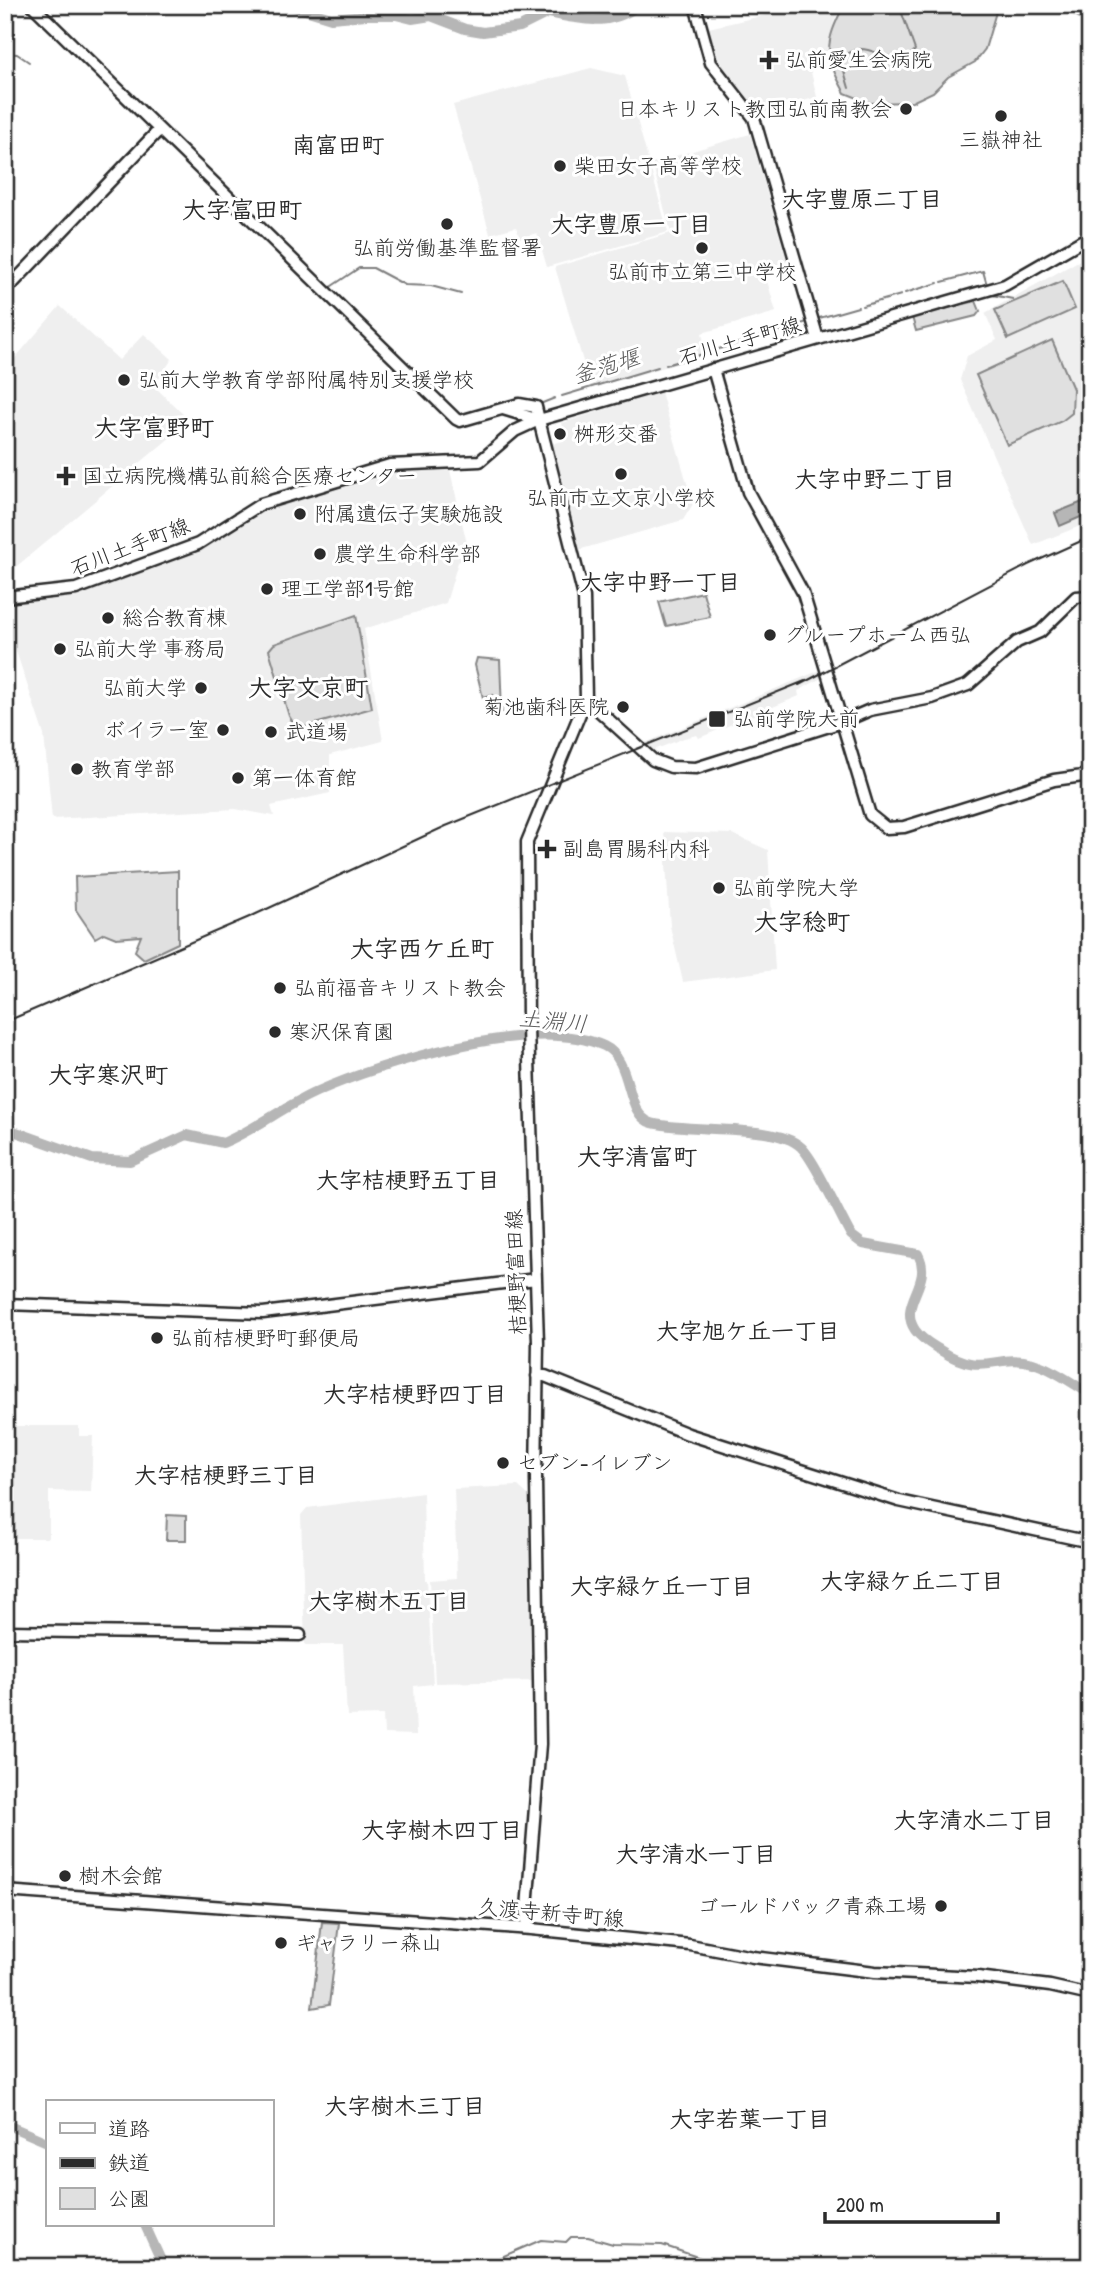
<svg xmlns="http://www.w3.org/2000/svg" width="1095" height="2272" font-family="'Patrick Hand','Klee One',sans-serif">
  <style>
    .built { fill: #efefef }
    .green { fill: #e0e0e0; stroke: #868686; stroke-width: 2 }
    .water { fill: #b6b6b6; stroke: #7e7e7e; stroke-width: 2 }
    .lines { fill: none; stroke-linecap: round; stroke-linejoin: round }
    .stream { stroke: #7e7e7e; stroke-width: 2 }
    .river { stroke: #b6b6b6; stroke-width: 10 }
    .secondary-casing { stroke: #2b2b2b; stroke-width: 15 }
    .secondary { stroke: #fff; stroke-width: 10 }
    .rail { stroke: #2b2b2b; stroke-width: 2 }
    .poi-dot { fill: #2b2b2b; stroke: #fff; stroke-width: 2.5 }
    .labels { text-anchor: middle; stroke-width: 6; stroke-linejoin: round; paint-order: stroke }
    .poi-label { font-size: 21px; fill: #2b2b2b; stroke: #fff; text-anchor: start }
    .street-label { font-size: 21px; fill: #2b2b2b; stroke: #fff }
    .neighbourhood-label { font-size: 23px; font-weight: bold; fill: #2b2b2b; stroke: #fff }
    .water-label { font-size: 23px; font-style: italic; fill: #5c5c5c; stroke: #fff }
    .quarter-label { font-size: 24px; font-weight: bold; fill: #2b2b2b; stroke: #fff }
  </style>
  <rect width="100%" height="100%" fill="#fff"/>
  <filter id="ink" filterUnits="userSpaceOnUse"><feTurbulence type="fractalNoise" baseFrequency=".0143" numOctaves="2"/><feDisplacementMap in="SourceGraphic" scale="14" xChannelSelector="R" yChannelSelector="G"/><feConvolveMatrix kernelMatrix="1 2 1 2 8 2 1 2 1" color-interpolation-filters="sRGB"/></filter>
  <g filter="url(#ink)">
    <!-- built -->
    <path class="built" d="M765 5H842L834 21 826 62 810 68 817 97 756 115 745 99 728 83 712 58 704 29 766 15Z
      M591 68 625 76 668 232 547 267 537 233 520 238 516 227 490 234 453 105Z
      M750 134 787 262 764 270 776 312 702 333 707 355 591 388 555 267 671 233 652 163Z
      M1090 242V522L1033 545 960 380 967 356 997 340 985 313 1089 255 1083 246Z
      M60 306 119 360 144 334 172 359 154 386 190 421 5 576V370Z
      M661 392 693 504 683 520 578 550 551 444 567 440 562 423Z
      M450 470 470 557 458 562 446 603 364 629 383 741 330 755V793L271 806 274 816 235 809 52 819 44 735 13 642 5 603 78 596 201 550 265 510 397 472Z
      M823 669 825 676 798 691 799 696 699 738 697 735 684 738 649 752 640 745Z
      M664 832 732 834 768 850 775 970 683 982 670 926Z
      M5 1388H14V1426H79V1436H93L91 1492 49 1491V1538H5Z
      M518 1486 530 1497 536 1681 435 1683 430 1580 457 1578 454 1489Z
      M423 1493 425 1580H427L433 1684 414 1686 416 1735 384 1734 383 1715 347 1716 343 1645H305L301 1515 307 1508Z"/>
    <!-- green -->
    <path class="green" d="M844 5H998L985 49 975 62 948 77 933 92 912 102 870 103 845 93C824 55 824 45 844 5Z
      M1063 281 1075 309 1008 339 995 310Z
      M976 301 980 311 976 316 916 331 912 317Z
      M1052 340 1073 389 1072 413 1062 421 1007 445 976 375Z
      M703 592 710 617 666 626 659 602Z
      M356 615 372 708 297 729 289 716 269 650 274 644Z
      M477 658 500 660 502 712H498L493 695 483 698 475 665Z
      M178 871V943L144 959 135 951 141 936 116 938 104 933 95 938 76 910 75 877Z
      M167 1515 186 1516V1540H166Z
      M322 1922 339 1923 329 2005 312 2008Z"/>
    <!-- water -->
    <path class="water" d="M1090 499V513L1060 526 1055 513Z"/>
    <g class="lines">
      <!-- stream -->
      <path class="stream" d="M5 53 17 54 29 62
        M849 88 840 57C847 54 853 50 861 49 877 49 902 69 915 50L899 5
        M942 282 983 271 987 285
        M329 288 359 268H373L405 285 431 286 461 294
        M905 293 938 283
        M992 295 1013 299
        M862 306 901 295
        M816 319 858 307
        M792 327 807 322
        M712 351 786 329
        M666 365 706 353
        M562 396 658 367
        M540 404 555 398
        M478 2267 541 2240 566 2242 571 2237H588L613 2244 662 2245 727 2267"/>
      <!-- river -->
      <path class="river" d="M289 5 331 18 366 15H396L412 19 431 16 465 29 483 32 520 27 548 13C580 20 611 27 638 5
        M1067 5 1090 20
        M5 1128 92 1159 130 1161 187 1135 223 1143C256 1129 283 1107 316 1092 382 1063 535 1014 604 1046 634 1060 624 1116 652 1123 689 1133 777 1123 801 1147 815 1160 840 1216 851 1235L863 1244 918 1254C934 1284 897 1303 915 1330 921 1339 932 1345 940 1350 985 1379 995 1352 1033 1363 1053 1369 1072 1383 1090 1394
        M5 2124 47 2142
        M145 2225 164 2267"/>
      <defs>
        <path id="secondary" d="M32 5 456 419 460 421 519 404 536 407 539 420 584 597 586 699 527 842 528 1028 538 1342 536 1479 540 1744 526 1921 531 1929
          M695 5 711 63 754 118 818 339
          M13 283 159 130
          M713 369 748 492 803 593 870 815 886 828 904 827 1054 780 1090 775
          M503 409 539 420
          M5 597 76 589 198 544 261 504 390 465 480 461 515 431 539 420 1005 285 1090 236
          M586 699 653 760 671 767 696 768 842 722 870 710 932 698 968 685 1017 642 1040 632 1076 597 1090 596
          M5 1304 263 1313 536 1279
          M537 1376H545L688 1434 899 1501 1090 1542
          M5 1631 300 1635
          M5 1891 531 1929 690 1945 753 1957 875 1972 978 1977 1050 1986 1090 1995"/>
      </defs>
      <!-- secondary casing -->
      <use href="#secondary" class="secondary-casing"/>
      <!-- secondary -->
      <use href="#secondary" class="secondary"/>
      <!-- rail -->
      <path class="rail" d="M799 685 1028 565 1090 537
        M5 1022 254 915 446 826 805 681"/>
    </g>
  </g>
  <!-- markers -->
  <g class="poi-dot">
    <path d="M765.5 49.5h7v7h7v7h-7v7h-7v-7h-7v-7h7z"/>
    <circle cx="906" cy="109" r="7"/>
    <circle cx="1001" cy="116" r="7"/>
    <circle cx="560" cy="166" r="7"/>
    <circle cx="447" cy="224" r="7"/>
    <circle cx="702" cy="248" r="7"/>
    <circle cx="124" cy="380" r="7"/>
    <circle cx="560" cy="434" r="7"/>
    <circle cx="621" cy="474" r="7"/>
    <path d="M62.5 465.5h7v7h7v7h-7v7h-7v-7h-7v-7h7z"/>
    <circle cx="300" cy="514" r="7"/>
    <circle cx="320" cy="554" r="7"/>
    <circle cx="267" cy="589" r="7"/>
    <circle cx="108" cy="618" r="7"/>
    <circle cx="770" cy="635" r="7"/>
    <circle cx="60" cy="649" r="7"/>
    <circle cx="201" cy="688" r="7"/>
    <circle cx="623" cy="707" r="7"/>
    <rect x="708" y="710" width="18" height="18" rx="3.5"/>
    <circle cx="223" cy="730" r="7"/>
    <circle cx="271" cy="732" r="7"/>
    <circle cx="77" cy="769" r="7"/>
    <circle cx="238" cy="778" r="7"/>
    <path d="M543.5 838.5h7v7h7v7h-7v7h-7v-7h-7v-7h7z"/>
    <circle cx="719" cy="888" r="7"/>
    <circle cx="280" cy="988" r="7"/>
    <circle cx="275" cy="1032" r="7"/>
    <circle cx="157" cy="1338" r="7"/>
    <circle cx="503" cy="1463" r="7"/>
    <circle cx="65" cy="1876" r="7"/>
    <circle cx="941" cy="1906" r="7"/>
    <circle cx="281" cy="1943" r="7"/>
  </g>
  <g class="labels">
    <!-- poi labels -->
    <g class="poi-label">
      <text x="785" y="67">弘前愛生会病院</text>
      <text x="892" y="116" text-anchor="end">日本キリスト教団弘前南教会</text>
      <text x="1001" y="147" text-anchor="middle">三嶽神社</text>
      <text x="574" y="173">柴田女子高等学校</text>
      <text x="447" y="255" text-anchor="middle">弘前労働基準監督署</text>
      <text x="702" y="279" text-anchor="middle">弘前市立第三中学校</text>
      <text x="138" y="387">弘前大学教育学部附属特別支援学校</text>
      <text x="574" y="441">桝形交番</text>
      <text x="82" y="483">国立病院機構弘前総合医療センター</text>
      <text x="621" y="505" text-anchor="middle">弘前市立文京小学校</text>
      <text x="314" y="521">附属遺伝子実験施設</text>
      <text x="334" y="561">農学生命科学部</text>
      <text x="281" y="596">理工学部1号館</text>
      <text x="122" y="625">総合教育棟</text>
      <text x="784" y="642">グループホーム西弘</text>
      <text x="74" y="656">弘前大学 事務局</text>
      <text x="187" y="695" text-anchor="end">弘前大学</text>
      <text x="609" y="714" text-anchor="end">菊池歯科医院</text>
      <text x="733" y="726">弘前学院大前</text>
      <text x="209" y="737" text-anchor="end">ボイラー室</text>
      <text x="285" y="739">武道場</text>
      <text x="91" y="776">教育学部</text>
      <text x="252" y="785">第一体育館</text>
      <text x="563" y="856">副島胃腸科内科</text>
      <text x="733" y="895">弘前学院大学</text>
      <text x="294" y="995">弘前福音キリスト教会</text>
      <text x="289" y="1039">寒沢保育園</text>
      <text x="171" y="1345">弘前桔梗野町郵便局</text>
      <text x="517" y="1470">セブン-イレブン</text>
      <text x="79" y="1883">樹木会館</text>
      <text x="927" y="1913" text-anchor="end">ゴールドパック青森工場</text>
      <text x="295" y="1950">ギャラリー森山</text>
    </g>
    <!-- street labels -->
    <g class="street-label">
      <text transform="translate(740 341) rotate(-16)" y="7">石川土手町線</text>
      <text transform="translate(130 547) rotate(-21)" y="7">石川土手町線</text>
      <text transform="translate(516 1272) rotate(-92)" y="7">桔梗野富田線</text>
      <text transform="translate(551 1913) rotate(5)" y="7">久渡寺新寺町線</text>
    </g>
    <!-- neighbourhood labels -->
    <g class="neighbourhood-label">
      <text x="338" y="153">南富田町</text>
      <text x="862" y="207">大字豊原二丁目</text>
      <text x="631" y="232">大字豊原一丁目</text>
      <text x="875" y="487">大字中野二丁目</text>
      <text x="660" y="590">大字中野一丁目</text>
      <text x="408" y="1188">大字桔梗野五丁目</text>
      <text x="748" y="1339">大字旭ケ丘一丁目</text>
      <text x="415" y="1402">大字桔梗野四丁目</text>
      <text x="226" y="1483">大字桔梗野三丁目</text>
      <text x="912" y="1589">大字緑ケ丘二丁目</text>
      <text x="662" y="1594">大字緑ケ丘一丁目</text>
      <text x="389" y="1609">大字樹木五丁目</text>
      <text x="974" y="1828">大字清水二丁目</text>
      <text x="442" y="1838">大字樹木四丁目</text>
      <text x="696" y="1862">大字清水一丁目</text>
      <text x="405" y="2114">大字樹木三丁目</text>
      <text x="750" y="2127">大字若葉一丁目</text>
    </g>
    <!-- water labels -->
    <g class="water-label">
      <text transform="translate(606 366) rotate(-17)" y="8">釜萢堰</text>
      <text transform="translate(553 1021) rotate(5)" y="8">土淵川</text>
    </g>
    <!-- quarter labels -->
    <g class="quarter-label">
      <text x="242" y="218">大字富田町</text>
      <text x="154" y="436">大字富野町</text>
      <text x="308" y="696">大字文京町</text>
      <text x="802" y="930">大字稔町</text>
      <text x="422" y="957">大字西ケ丘町</text>
      <text x="108" y="1083">大字寒沢町</text>
      <text x="637" y="1165">大字清富町</text>
    </g>
  </g>
  <!-- margin -->
  <rect width="1095" height="2272" fill="none" stroke="#fff" stroke-width="28"/>
  <rect x="14" y="14" width="1067" height="2244" fill="none" stroke="#2b2b2b" stroke-width="2.5" filter="url(#ink)"/>
  <!-- legend -->
  <rect x="46" y="2100" width="228" height="126" fill="#ffffff" stroke="#aaaaaa" stroke-width="2"/>
  <rect x="60" y="2123" width="35" height="10" fill="#ffffff" stroke="#aaaaaa" stroke-width="2"/>
  <text x="108" y="2136" font-size="21" fill="#2b2b2b">道路</text>
  <rect x="60" y="2158" width="35" height="10" fill="#2b2b2b" stroke="#aaaaaa" stroke-width="2"/>
  <text x="108" y="2170" font-size="21" fill="#2b2b2b">鉄道</text>
  <rect x="60" y="2188" width="35" height="21" fill="#e0e0e0" stroke="#aaaaaa" stroke-width="2"/>
  <text x="108" y="2206" font-size="21" fill="#2b2b2b">公園</text>
  <!-- scale -->
  <path d="M825 2212v10h173v-10" fill="none" stroke="#2b2b2b" stroke-width="3.5"/>
  <text x="836" y="2212" font-size="21" fill="#2b2b2b" stroke="#ffffff" stroke-width="5" paint-order="stroke">200 m</text>
</svg>
